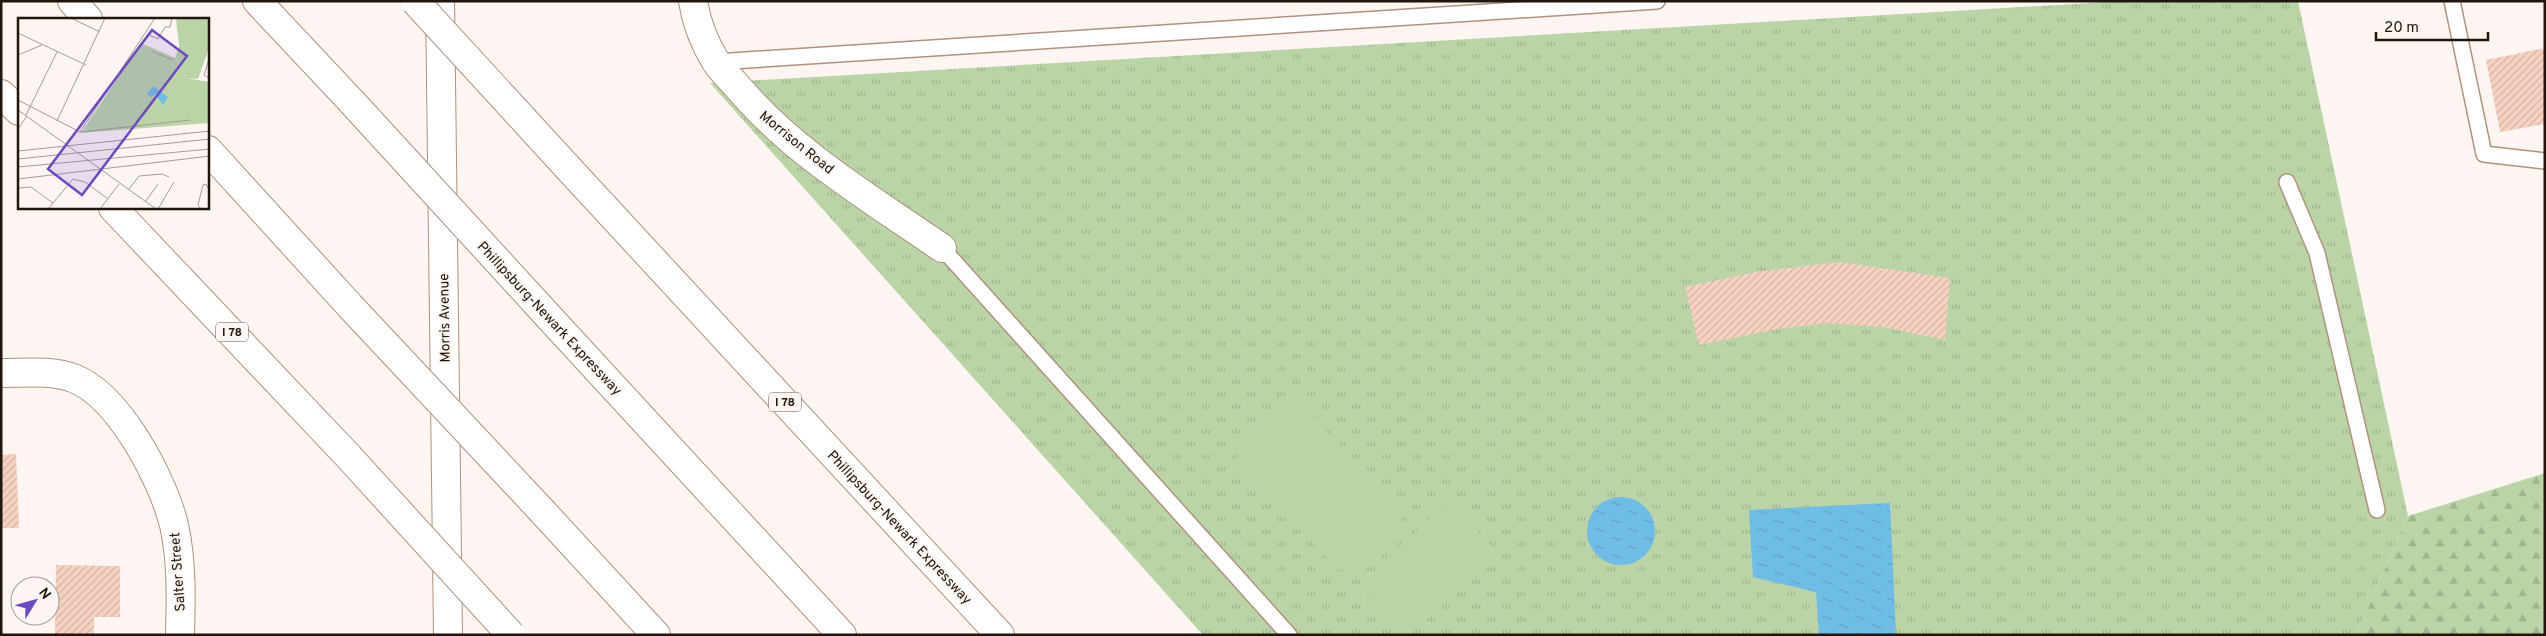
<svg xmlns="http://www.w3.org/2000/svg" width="2546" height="636" font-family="Overpass,sans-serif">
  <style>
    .grass { fill: url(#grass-tufts) }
    .forest { fill: url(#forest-firs) }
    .pitch { fill: #bad4a7 }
    .water { fill: url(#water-ripples) }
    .building { fill: url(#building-hatch) }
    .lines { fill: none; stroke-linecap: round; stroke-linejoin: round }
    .service-casing { stroke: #b0927e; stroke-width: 18 }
    .minor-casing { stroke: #b0927e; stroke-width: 30 }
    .secondary-casing { stroke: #b0927e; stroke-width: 30 }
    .motorway-casing { stroke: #b0927e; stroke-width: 30 }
    .service { stroke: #fff; stroke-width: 15 }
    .minor { stroke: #fff; stroke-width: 28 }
    .secondary { stroke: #fff; stroke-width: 28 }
    .motorway { stroke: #fff; stroke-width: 28 }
    .motorway-bridge-casing { stroke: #b0927e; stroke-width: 30; stroke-linecap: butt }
    .motorway-bridge { stroke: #fff; stroke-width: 28 }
    .labels { text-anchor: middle; stroke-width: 4; stroke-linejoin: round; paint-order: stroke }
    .shield { fill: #fcf5f1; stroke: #635952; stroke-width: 1 }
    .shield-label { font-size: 12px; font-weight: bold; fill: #21160e }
    .street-label { font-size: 14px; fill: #21160e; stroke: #fcf5f1 }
    .inset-road { fill: none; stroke: #a49c96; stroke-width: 1 }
    .view { fill: #6d4ac3; fill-opacity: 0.15; stroke: #6d4ac3; stroke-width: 2.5 }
    .inset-edge { fill: none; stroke: #21160e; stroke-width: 2.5 }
  </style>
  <defs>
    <pattern id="grass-tufts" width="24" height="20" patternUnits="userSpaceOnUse" patternTransform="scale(1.25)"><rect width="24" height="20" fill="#bad4a7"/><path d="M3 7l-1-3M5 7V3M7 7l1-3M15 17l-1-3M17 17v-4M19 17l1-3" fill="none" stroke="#a0b58f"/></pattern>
    <pattern id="forest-firs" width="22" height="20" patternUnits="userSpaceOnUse" patternTransform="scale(1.25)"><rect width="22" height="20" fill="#bad4a7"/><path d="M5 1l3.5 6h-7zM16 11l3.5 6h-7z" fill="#a0b58f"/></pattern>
    <pattern id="water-ripples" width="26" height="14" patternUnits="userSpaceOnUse" patternTransform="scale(1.25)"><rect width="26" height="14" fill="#6fbce6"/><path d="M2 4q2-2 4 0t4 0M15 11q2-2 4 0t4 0" fill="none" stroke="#60a1c4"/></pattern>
    <pattern id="building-hatch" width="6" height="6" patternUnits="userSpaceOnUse" patternTransform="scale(1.25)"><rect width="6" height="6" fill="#f6d3c1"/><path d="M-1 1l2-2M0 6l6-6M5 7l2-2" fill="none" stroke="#d3b4a5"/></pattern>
  </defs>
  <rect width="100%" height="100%" fill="#fcf5f1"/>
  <!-- grass -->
  <path class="grass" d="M2126 1H2298L2408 516 2356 635H1203L710 83Z"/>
  <!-- forest -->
  <path class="forest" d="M2545 473V635H2356L2408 516Z"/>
  <!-- pitch -->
  <path class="pitch" d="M1300 403 1402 511C1401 543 1373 572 1339 570L1237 460C1241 426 1267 408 1300 403Z
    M1449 500 1498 553 1409 635H1406L1359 585Z"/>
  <!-- water -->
  <path class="water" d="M1587 531a34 34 0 1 1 68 0a34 34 0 1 1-68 0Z
    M1890 503 1896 635H1819L1816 592 1753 577 1749 510Z"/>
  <!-- building -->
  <path class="building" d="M2545 48V124L2500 132 2486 60Z
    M1840 262 1950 278 1945 340 1883 327 1826 323 1778 329 1699 345 1685 287 1755 272Z
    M16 454 19 528H1V455Z
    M56 565 120 566V617H94V635H55Z"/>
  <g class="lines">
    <defs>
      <path id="service" d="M2452 1 2484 154 2545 161
        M716 62 1657 1
        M2287 182 2317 253 2377 510
        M942 248 1289 635"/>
      <path id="minor" d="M693 1C696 21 705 44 716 62 721 70 729 77 736 85 792 152 871 199 942 248
        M1 373C24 373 51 370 73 378 119 395 163 480 174 525 182 561 181 598 180 635"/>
      <path id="secondary" d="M440 1 448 635"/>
      <path id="motorway" d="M72 1 88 19
        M257 1 352 102
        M1 94 19 111
        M208 150 350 306
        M570 170 1000 635
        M113 208 349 457
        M548 316 842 635
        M543 512 656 635"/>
    </defs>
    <!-- service casing -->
    <use href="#service" class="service-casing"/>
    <!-- minor casing -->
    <use href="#minor" class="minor-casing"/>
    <!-- secondary casing -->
    <use href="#secondary" class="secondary-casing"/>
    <!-- motorway casing -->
    <use href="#motorway" class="motorway-casing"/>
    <!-- service -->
    <use href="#service" class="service"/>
    <!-- minor -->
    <use href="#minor" class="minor"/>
    <!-- secondary -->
    <use href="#secondary" class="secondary"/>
    <!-- motorway -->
    <use href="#motorway" class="motorway"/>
    <defs>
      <path id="motorway-bridge" d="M415 1 570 170
        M352 102 548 316
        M350 306 543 512
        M349 457 511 635"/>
    </defs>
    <!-- motorway-bridge casing -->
    <use href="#motorway-bridge" class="motorway-bridge-casing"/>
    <!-- motorway-bridge -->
    <use href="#motorway-bridge" class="motorway-bridge"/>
  </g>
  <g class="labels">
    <!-- shield labels -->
    <g class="shield">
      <rect x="216" y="322.5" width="32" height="19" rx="4"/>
      <rect x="769" y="392.5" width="32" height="19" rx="4"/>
    </g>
    <g class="shield-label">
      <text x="232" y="336">I 78</text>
      <text x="785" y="406">I 78</text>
    </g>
    <!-- street labels -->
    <g class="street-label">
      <text transform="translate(797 142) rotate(39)" y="5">Morrison Road</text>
      <text transform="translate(444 318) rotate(-91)" y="5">Morris Avenue</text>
      <text transform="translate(550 318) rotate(47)" y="5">Phillipsburg-Newark Expressway</text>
      <text transform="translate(900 527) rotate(47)" y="5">Phillipsburg-Newark Expressway</text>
      <text transform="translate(177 572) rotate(-94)" y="5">Salter Street</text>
    </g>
  </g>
  <!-- overview -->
  <g transform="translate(18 18)">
    <rect width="191" height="191" fill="#fcf5f1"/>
    <path d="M123 25 157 40 168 60 191 64V105L63 115Z" fill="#bad4a7"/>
    <path d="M158 0H191V30L180 61 168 60 157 40 161 29Z" fill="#bad4a7"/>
    <path d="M186 63 191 65 192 99 185 100 177 92 170 64Z" fill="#bad4a7"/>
    <path d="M135 68 150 79 145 87 137 76 133 79 129 76Z" fill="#6fbce6"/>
    <path class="inset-road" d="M53 0 82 14M0 15 68 47M129 16 140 21 147 9H152L154 0M133 33 155 42M0 37 24 27M192 38 186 57 192 61M0 82 62 114 172 102M0 92 138 191M8 97 39 34M39 103 87 0M0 111 9 98M62 114 137 0M0 133 192 113M0 141 192 121M0 149 192 131M0 161 192 138M0 170 13 169 35 185M111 171 121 158 144 156 151 159M128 183 140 166M30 191 55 161 67 164 90 181M82 191 101 166M140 191 156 164M183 191 180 187 185 167 188 166 192 174"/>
    <path class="view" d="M134 12 169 38 64 177 30 151Z"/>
    <rect width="191" height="191" class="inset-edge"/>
  </g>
  <!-- border -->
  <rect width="2546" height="636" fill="none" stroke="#21160e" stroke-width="5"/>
  <!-- north arrow -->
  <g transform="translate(35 601) rotate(53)"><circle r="24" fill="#fcf5f1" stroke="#a49c96"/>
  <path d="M0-4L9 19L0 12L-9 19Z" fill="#6d4ac3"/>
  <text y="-8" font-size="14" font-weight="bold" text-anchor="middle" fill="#21160e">N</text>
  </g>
  <!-- scale -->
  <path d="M2376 32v8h112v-8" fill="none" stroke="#21160e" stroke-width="2.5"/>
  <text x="2384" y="32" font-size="15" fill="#21160e" stroke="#fcf5f1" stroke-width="4" paint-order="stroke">20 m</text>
</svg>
